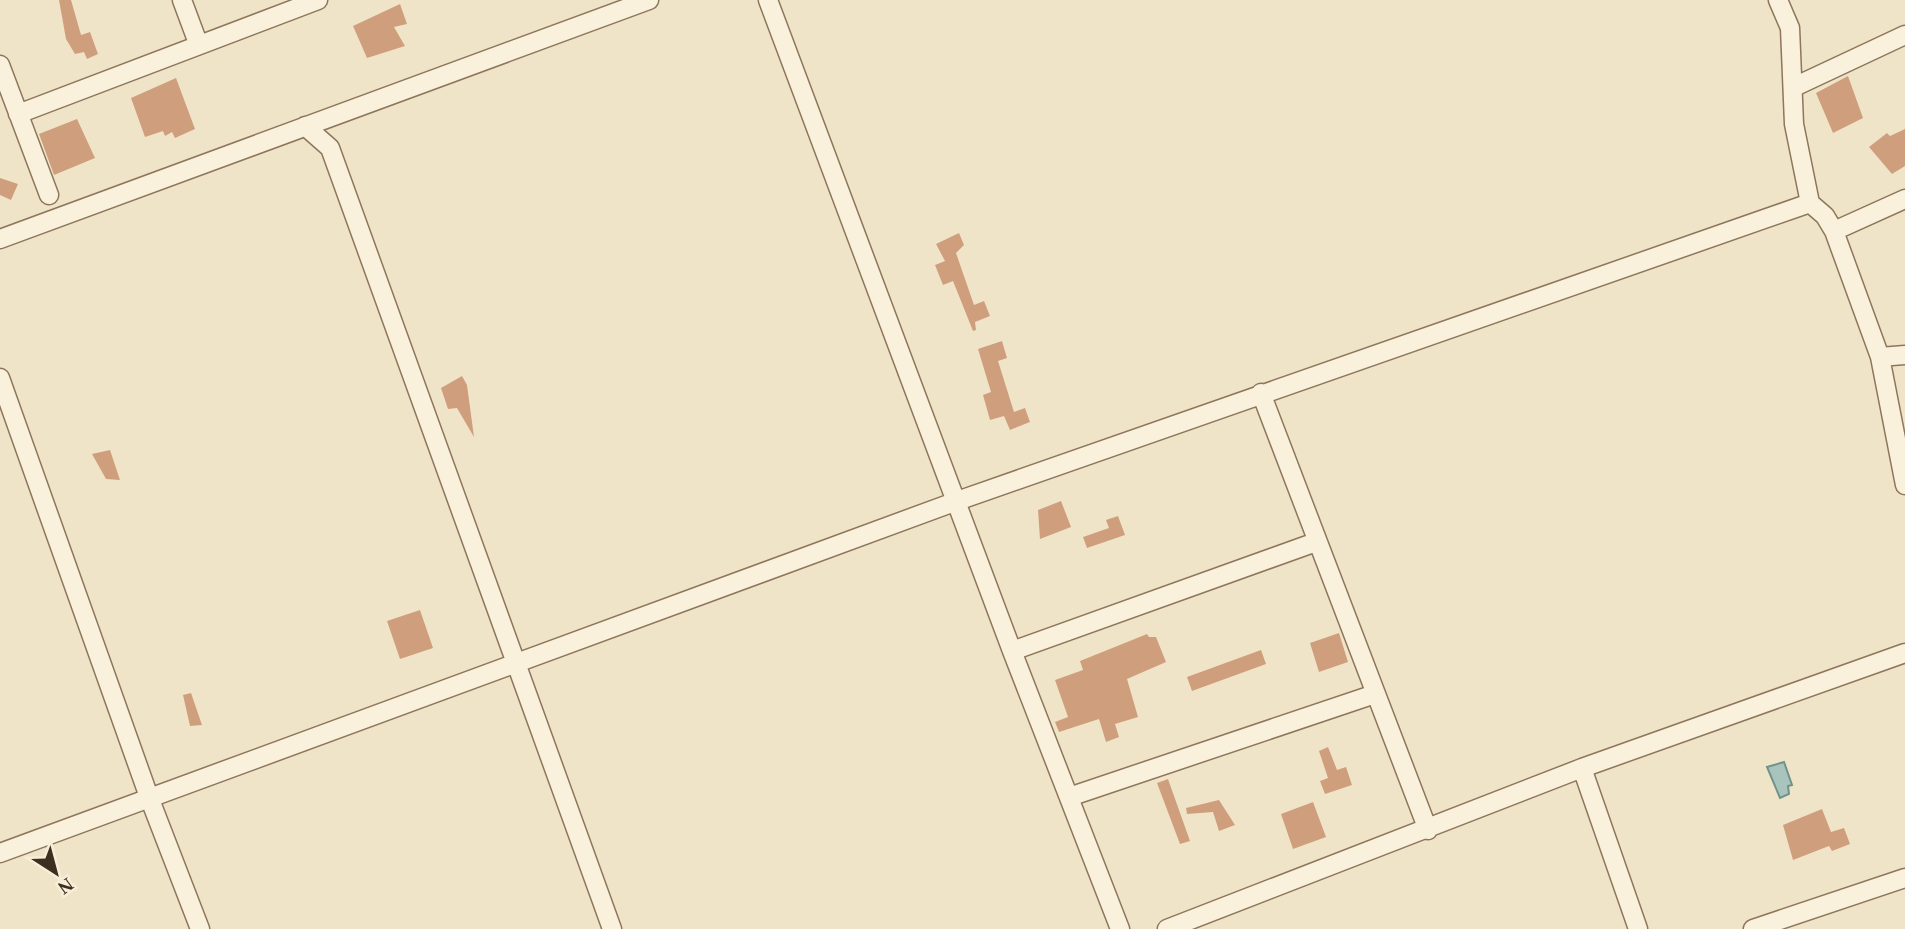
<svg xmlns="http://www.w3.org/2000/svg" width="1905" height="929" font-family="Georgia,serif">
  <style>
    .water { fill: #a9c4bc; stroke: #6f938a; stroke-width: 2 }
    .building { fill: #cf9f7d }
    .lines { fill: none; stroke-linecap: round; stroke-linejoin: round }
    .street-casing { stroke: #8d765c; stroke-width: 21 }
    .street { stroke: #faf1dc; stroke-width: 18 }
  </style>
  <rect width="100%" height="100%" fill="#f0e4c8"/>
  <!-- water -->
  <path class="water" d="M1784 762 1792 785 1788 786 1789 794 1780 798 1767 767Z"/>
  <!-- building -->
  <path class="building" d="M59 0H71L81 35 90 32 98 54 87 59 84 52 75 54 66 39Z
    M400 4 407 24 394 27 405 46 367 58 353 26Z
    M1848 76 1863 118 1833 133 1816 93Z
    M176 78 195 129 175 138 172 132 165 136 163 131 145 137 131 98Z
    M77 119 95 158 54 175 39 134Z
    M1905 129V166L1892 174 1869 147 1887 133 1890 136Z
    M0 178 18 184 11 200 0 195Z
    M959 233 964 245 956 253 974 305 984 301 990 316 975 322 976 330 973 331 953 281 943 285 935 265 945 261 936 244Z
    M1002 341 1007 358 998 361 1014 412 1025 408 1030 422 1010 430 1004 416 990 420 983 395 991 392 978 349Z
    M462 376 467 385 474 437 457 408 448 409 441 388Z
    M110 450 120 480 106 479 92 454Z
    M1061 501 1071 527 1040 539 1038 510Z
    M1118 516 1125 535 1087 548 1083 537 1109 528 1106 520Z
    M420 610 433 648 400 659 387 621Z
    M1339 633 1348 662 1319 672 1310 643Z
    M1147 634 1149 637H1156L1166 662 1127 679 1138 717 1115 724 1119 737 1106 742 1099 719 1059 732 1055 722 1068 717 1055 680 1083 670 1080 661Z
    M1261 650 1266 664 1192 691 1187 677Z
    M191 693 202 725 190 726 183 695Z
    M1328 747 1337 770 1346 767 1352 785 1325 794 1320 781 1328 778 1319 751Z
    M1168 779 1190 841 1180 844 1157 783Z
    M1219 800 1235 825 1219 831 1213 812 1187 814 1186 808Z
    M1313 802 1326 837 1293 849 1281 814Z
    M1822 809 1831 832 1844 828 1850 844 1832 851 1829 846 1793 860 1783 825Z"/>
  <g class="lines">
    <defs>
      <path id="street" d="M182 0 198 43
        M768 0 1012 651 1120 929
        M1778 0 1790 28 1794 124 1810 203 1825 216 1834 231 1880 357 1905 485
        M0 65 49 195
        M1794 87 1905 35
        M18 114 318 0
        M305 126 330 148 612 929
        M1834 231 1905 199
        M0 239 649 0
        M1880 357 1905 355
        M0 378 149 797 200 929
        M1261 393 1428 830
        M1012 651 1316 542
        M1582 768 1638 929
        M1069 797 1375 694
        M0 853 957 501 1810 203
        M1167 929 1582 768 1905 653
        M1753 929 1905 878"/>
    </defs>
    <!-- street casing -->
    <use href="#street" class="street-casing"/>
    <!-- street -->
    <use href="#street" class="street"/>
  </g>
  <!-- north arrow -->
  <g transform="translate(56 873) rotate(144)" stroke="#f7eed8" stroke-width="5" paint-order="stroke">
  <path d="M0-5L12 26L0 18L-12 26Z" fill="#3d2e20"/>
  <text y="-10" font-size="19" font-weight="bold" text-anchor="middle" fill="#3d2e20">N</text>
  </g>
</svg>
